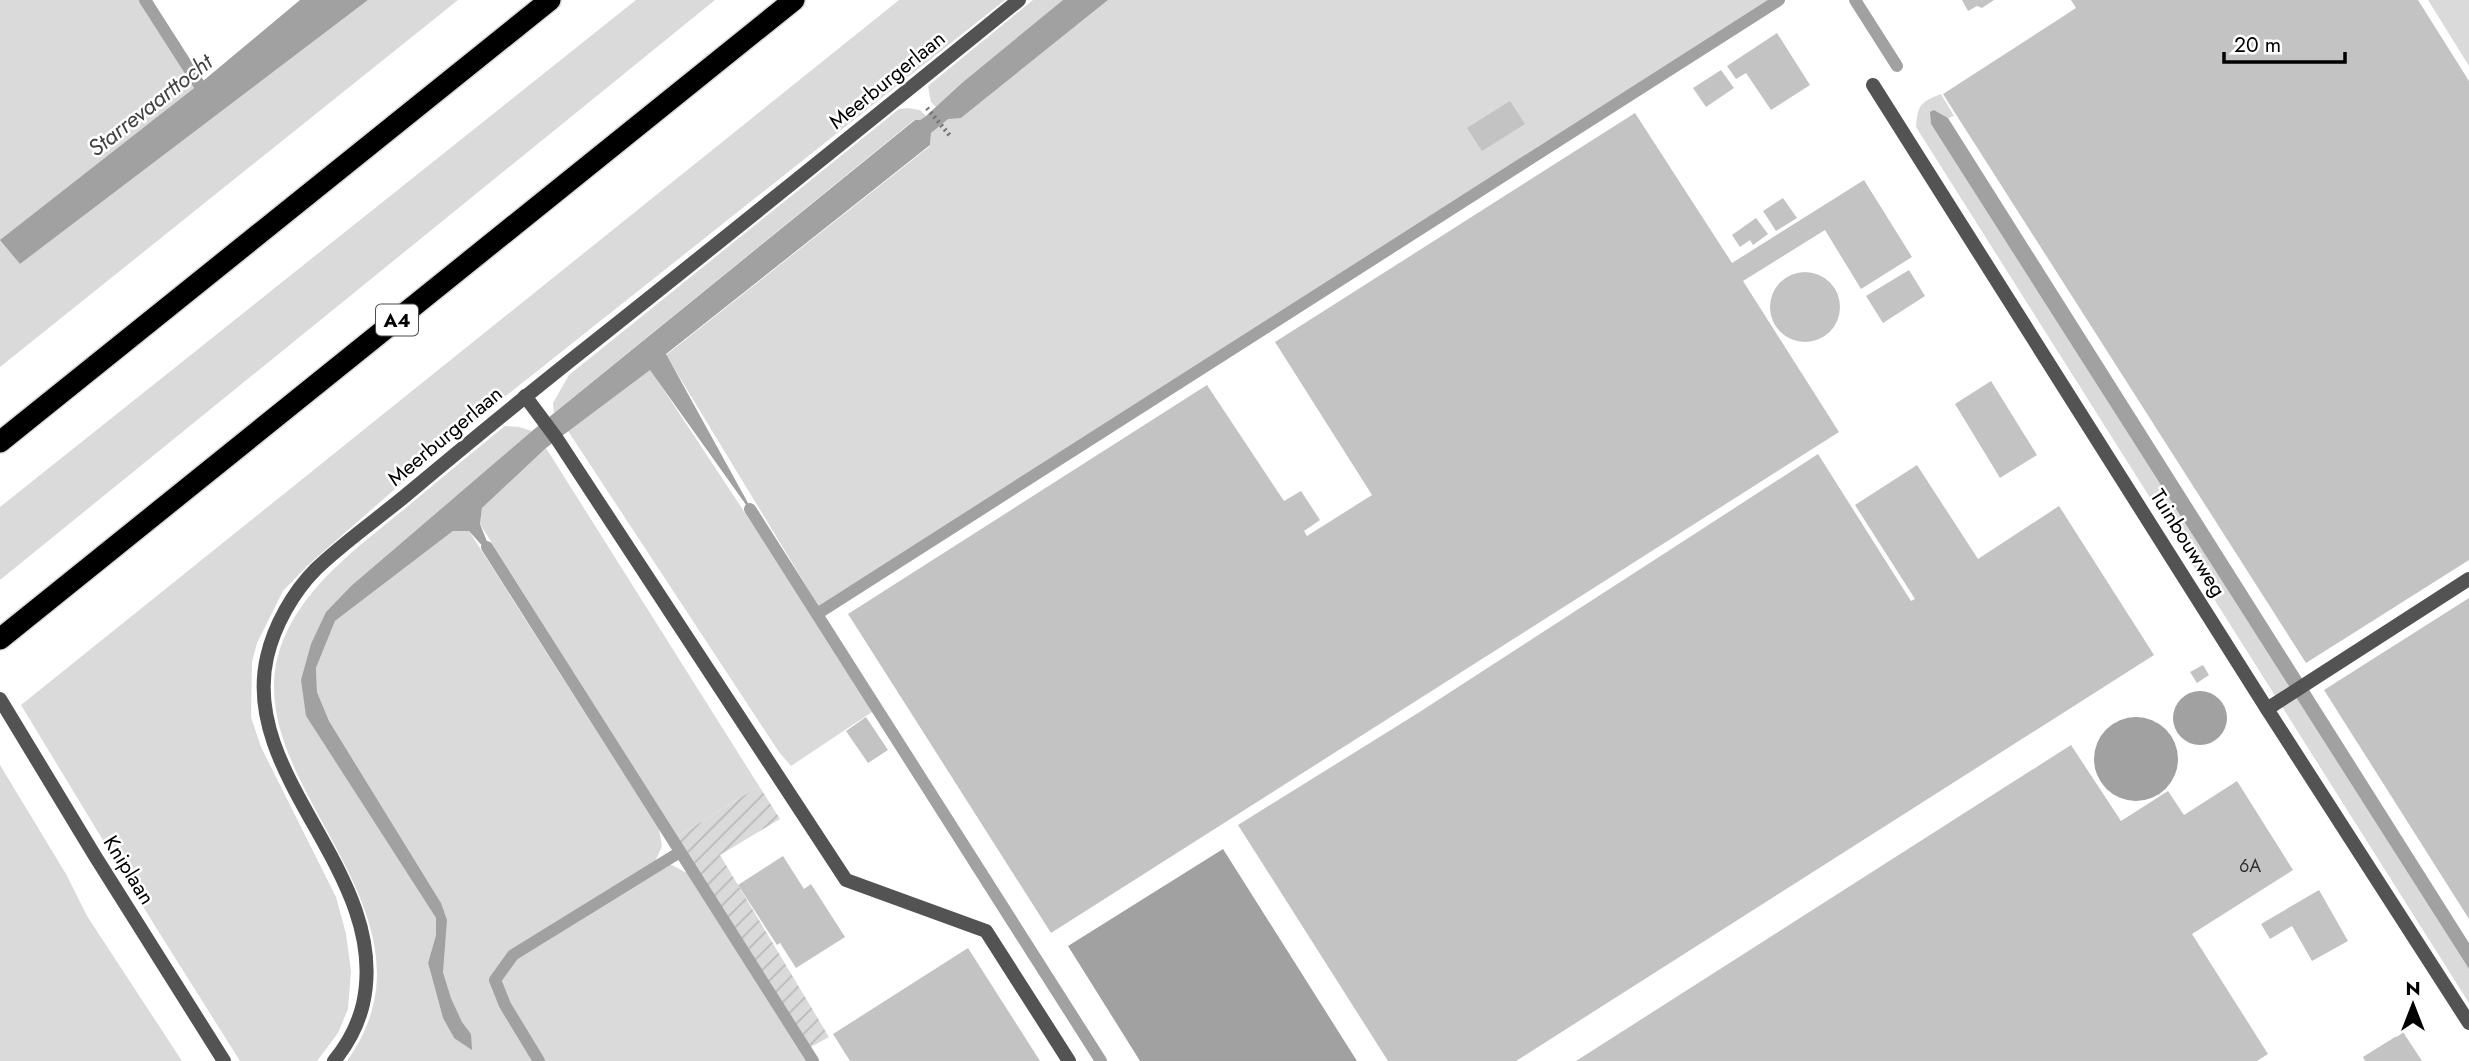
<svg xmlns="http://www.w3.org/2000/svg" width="2469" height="1061" font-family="Jost,sans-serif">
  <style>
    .green { fill: #dadada }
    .garden { fill: url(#garden-furrows) }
    .water { fill: #a1a1a1 }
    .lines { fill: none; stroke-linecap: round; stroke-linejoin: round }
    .stream { stroke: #a1a1a1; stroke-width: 12 }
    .building { fill: #c3c3c3 }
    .highway-casing { stroke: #dbdbdb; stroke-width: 24 }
    .path { stroke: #757575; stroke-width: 4.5; stroke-dasharray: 2 3.5; stroke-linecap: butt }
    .lane { stroke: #535353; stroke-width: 14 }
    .street { stroke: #535353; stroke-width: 14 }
    .highway { stroke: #000; stroke-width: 21 }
    .labels { text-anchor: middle; stroke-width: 5; stroke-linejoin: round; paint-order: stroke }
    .number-label { font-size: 18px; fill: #313131 }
    .shield { fill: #fff; stroke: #4c4c4c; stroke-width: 2 }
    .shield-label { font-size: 19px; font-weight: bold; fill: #000 }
    .street-label { font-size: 21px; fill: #000; stroke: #fff }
    .water-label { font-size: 23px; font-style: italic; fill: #424242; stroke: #fff }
  </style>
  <defs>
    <pattern id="garden-furrows" width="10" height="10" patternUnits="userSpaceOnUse" patternTransform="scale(1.75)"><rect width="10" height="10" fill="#dadada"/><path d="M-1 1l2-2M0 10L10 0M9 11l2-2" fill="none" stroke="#b9b9b9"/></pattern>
  </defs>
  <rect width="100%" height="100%" fill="#fff"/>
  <!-- green -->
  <path class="green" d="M0 0H152L203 81 1 240 20 264 368 0H458L0 367Z
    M636 0H715L0 580V507Z
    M899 0H1005L459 433 307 566 283 591 257 643 252 662 251 717 261 747 336 897 346 934 351 971 348 1009 338 1033 317 1061H240L155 926 21 705Z
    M1033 0H1063L936 107 931 102 928 86Z
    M1108 0H1770L819 607 666 355 930 146 931 133 948 118H961Z
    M2428 0H2469V66Z
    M1941 94 1954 116 1948 118 1934 110 1931 124 2469 969V1003L1916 127C1918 105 1920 102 1941 94Z
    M908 108 920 110 926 116 920 120H914L554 413 553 403 569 375 899 109Z
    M650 369 875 710 791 766 779 752 568 431Z
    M505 426 519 427 532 431 351 586 326 612 306 716 436 918V935L428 963 443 1018 454 1038 471 1034 462 1022 451 998 443 972 441 903 329 721 317 692 316 668 335 621 453 531H469L659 829 662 846 655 862 510 952 489 980 500 1005 534 1061H347C457 907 224 778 284 638 307 584 358 547 402 511 436 483 470 454 505 426Z
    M546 448 759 786 677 837 480 524 482 508Z
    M0 765 66 874 87 916 182 1061H0Z
    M670 864 687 873 806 1061H545L509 1002 501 979 515 960Z"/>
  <!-- garden -->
  <path class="garden" d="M759 786 780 819 720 855 829 1037 811 1047 677 837Z"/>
  <!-- water -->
  <path class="water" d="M300 0H368L20 264 0 240 203 81Z
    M1063 0H1108L961 118 948 119 931 133 930 145 666 354 759 523 650 370 546 448 482 508 480 524 494 559 469 531H453L335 621 316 668 317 692 329 721 441 903 447 920 443 972 451 998 462 1022 471 1034 472 1050 454 1038 443 1018 428 963 436 935V918L306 716 301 680 311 644 326 612 351 586 532 431 915 120H920L926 116 962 83Z
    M1934 110 1948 118 2469 943V969L1931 124 1930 112Z
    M2173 718a27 27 0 1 1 54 0a27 27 0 1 1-54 0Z
    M2094 759a42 42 0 1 1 84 0a42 42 0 1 1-84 0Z
    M1223 849 1357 1061H1140L1068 946Z"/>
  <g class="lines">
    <!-- stream -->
    <path class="stream" d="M145 0 202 89
      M1855 0 1897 66
      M750 509 1101 1061
      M487 547 813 1061
      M817 614 1779 0
      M539 1061 505 1005 495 980 513 955 680 852"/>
  </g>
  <!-- building -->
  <path class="building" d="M1962 0H1994L1982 8 1977 6 1968 11Z
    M2071 0H2418L2469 81V560L2306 663 1943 94 2076 8Z
    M1777 33 1810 85 1771 110 1746 73 1736 79 1727 66Z
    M1721 70 1734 88 1706 107 1693 88Z
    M1510 101 1525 124 1482 151 1467 128Z
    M1635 113 1732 263 1864 180 1912 257 1861 289 1825 230 1743 281 1839 432 1051 933 848 614 1207 385 1284 501 1301 491 1320 520 1304 531 1307 536 1372 495 1275 342Z
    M1783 198 1797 218 1776 231 1763 211Z
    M1756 218 1768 234 1753 245 1750 240 1740 247 1732 235Z
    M1909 270 1925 296 1883 323 1866 296Z
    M1770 307a35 35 0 1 1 70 0a35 35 0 1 1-70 0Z
    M1991 381 2037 455 2000 478 1955 404Z
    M1818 454 1911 601 1915 599 1855 505 1917 465 1978 559 2059 506 2154 655 1516 1061H1388L1238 825 1418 713Z
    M2469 598V919L2324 690Z
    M2203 665 2209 675 2197 683 2190 672Z
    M866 717 888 750 868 763 846 731Z
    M2071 745 2121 821 2168 791 2184 815 2237 781 2293 870 2192 934 2268 1054 2257 1061H1576Z
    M783 856 804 889 811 884 845 937 796 968 780 943 777 945 738 885Z
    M2319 890 2348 941 2312 961 2292 926 2270 939 2261 924Z
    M968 948 1040 1061H850L833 1034Z
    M2403 1032 2422 1061H2365L2363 1057Z"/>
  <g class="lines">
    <defs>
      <path id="highway" d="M0 442 550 0
        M0 639 794 0"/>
    </defs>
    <!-- highway casing -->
    <use href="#highway" class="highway-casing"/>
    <!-- path -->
    <path class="path" d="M927 108 951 137"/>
    <!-- lane -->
    <path class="lane" d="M525 396 557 439 846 880 986 931 1069 1061
      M2267 709 2469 579"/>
    <!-- street -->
    <path class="street" d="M1873 85 2267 709 2469 1023
      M0 699 95 856 224 1061
      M334 1061C348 1044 358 1025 363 1004 392 875 239 778 267 657 274 626 293 592 316 569 343 543 376 520 405 496 466 445 528 394 590 345 734 231 877 115 1019 0"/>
    <!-- highway -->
    <use href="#highway" class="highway"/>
  </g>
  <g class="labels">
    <!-- number labels -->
    <g class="number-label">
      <text x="2250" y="872">6A</text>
    </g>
    <!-- shield labels -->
    <rect class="shield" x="376" y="304.5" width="42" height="31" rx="5"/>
    <g class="shield-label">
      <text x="397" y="327">A4</text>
    </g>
    <!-- street labels -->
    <g class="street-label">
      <text transform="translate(887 80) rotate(-39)" y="7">Meerburgerlaan</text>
      <text transform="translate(445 436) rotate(-40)" y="7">Meerburgerlaan</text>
      <text transform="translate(2188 543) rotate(58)" y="7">Tuinbouwweg</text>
      <text transform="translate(129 870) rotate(58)" y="7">Kniplaan</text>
    </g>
    <!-- water labels -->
    <g class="water-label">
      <text transform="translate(150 105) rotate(-38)" y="8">Starrevaarttocht</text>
    </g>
  </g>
  <!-- north arrow -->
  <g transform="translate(2413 1005)" stroke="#ffffff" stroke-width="5" paint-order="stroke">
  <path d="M0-5L12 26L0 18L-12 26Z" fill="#000000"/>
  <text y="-10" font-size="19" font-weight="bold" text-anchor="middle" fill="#000000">N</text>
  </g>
  <!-- scale -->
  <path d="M2224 52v10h121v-10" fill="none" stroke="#000000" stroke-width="3.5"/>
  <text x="2234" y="52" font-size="21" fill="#000000" stroke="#ffffff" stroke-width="5" paint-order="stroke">20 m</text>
</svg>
